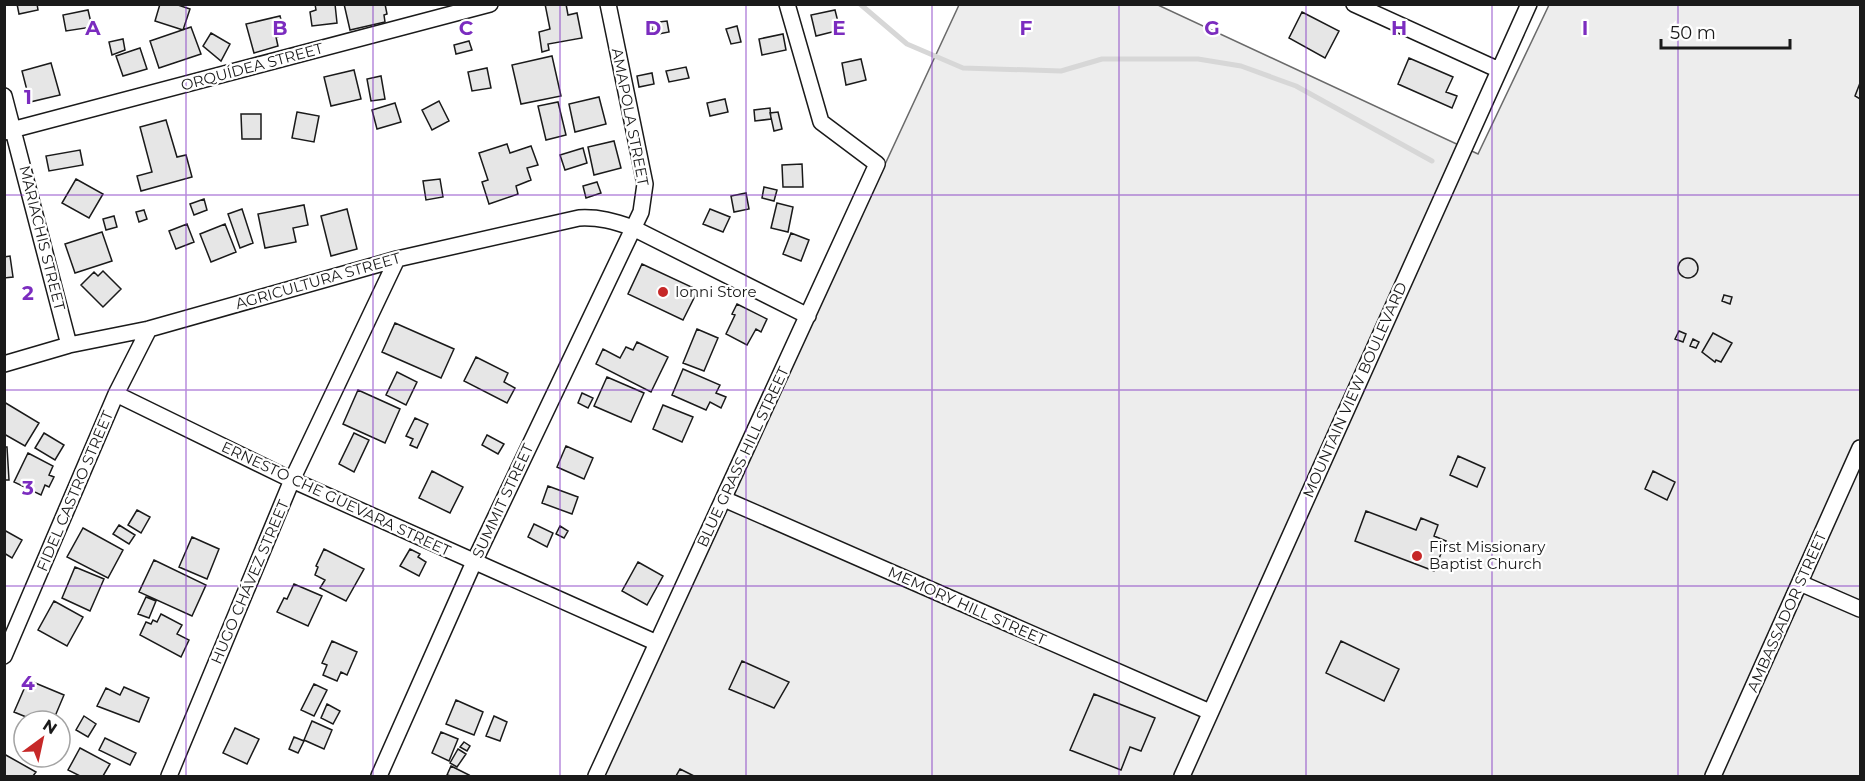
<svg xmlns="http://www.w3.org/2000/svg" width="1865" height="781" font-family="Montserrat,sans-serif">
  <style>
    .green { fill: #ededed; stroke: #6a6a6a; stroke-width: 1.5 }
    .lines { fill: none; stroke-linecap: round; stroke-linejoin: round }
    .stream { stroke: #d7d7d7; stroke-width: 5 }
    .building { fill: #e6e6e6; stroke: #1a1a1a; stroke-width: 1.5 }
    .minor-casing { stroke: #1a1a1a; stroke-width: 18 }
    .minor { stroke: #fff; stroke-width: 15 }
    .grid { fill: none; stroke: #7b2cbf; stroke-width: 1.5; stroke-opacity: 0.55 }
    .poi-dot { fill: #c62828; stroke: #fff; stroke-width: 2 }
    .labels { text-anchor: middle; stroke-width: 4.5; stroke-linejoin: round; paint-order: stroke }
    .street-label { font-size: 15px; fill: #1a1a1a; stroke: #fff }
    .poi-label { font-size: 15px; fill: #1a1a1a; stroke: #fff; text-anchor: start }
    .grid-label { font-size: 20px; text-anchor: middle; font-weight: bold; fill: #7b2cbf; stroke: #fff; stroke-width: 4.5; stroke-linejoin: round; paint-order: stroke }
  </style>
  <rect width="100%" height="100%" fill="#fff"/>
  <!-- green -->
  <path class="green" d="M959 5H1158L1478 154 1549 5H1860V776H601Z"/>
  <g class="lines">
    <!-- stream -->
    <path class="stream" d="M860 4 907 44 963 68 1061 71 1102 59H1198L1241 66 1296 86 1432 161"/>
  </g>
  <!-- building -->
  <path class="building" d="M17 4H37L38 10 19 14Z
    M160 4H175L190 9 183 30 155 21Z
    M315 4H335L337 23 312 26 310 12 316 10Z
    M344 4H385L387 14 384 15 385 22 350 30Z
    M545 4H566L568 15 577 13 582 38 548 44 549 50 542 52 539 32 550 29Z
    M88 10 92 27 66 31 63 15Z
    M835 10 840 30 816 36 811 15Z
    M1302 12 1339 31 1325 58 1289 38Z
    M280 16 285 35 276 37 278 46 254 53 246 24Z
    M667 21 669 32 653 35 651 23Z
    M737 26 741 42 731 44 726 29Z
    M191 27 201 54 159 68 150 41Z
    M211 33 230 44 221 61 203 46Z
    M783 34 786 50 762 55 759 39Z
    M123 39 125 50 112 55 109 42Z
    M469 41 472 50 456 54 454 45Z
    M140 48 147 69 123 76 116 56Z
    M552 56 561 96 521 104 512 65Z
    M1409 58 1453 77 1446 92 1457 96 1452 108 1398 84Z
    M861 59 866 80 846 85 842 63Z
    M51 63 60 95 30 102 22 71Z
    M686 67 689 78 669 82 666 71Z
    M487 68 491 88 472 91 468 72Z
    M354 70 361 99 331 106 324 77Z
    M652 73 654 84 639 87 637 76Z
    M381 76 385 99 371 101 367 79Z
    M1860 83V99L1855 96Z
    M599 97 606 124 575 132 569 104Z
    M725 99 728 112 710 116 707 103Z
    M439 101 449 121 432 130 422 110Z
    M558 102 566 135 546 140 538 106Z
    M395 103 401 122 377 129 372 110Z
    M770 108 771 119 755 121 754 110Z
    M297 112 319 116 314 142 292 138Z
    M778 112 782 129 774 131 770 113Z
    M241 114H261V139H242Z
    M166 120 177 157 186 155 192 177 141 191 137 176 152 172 140 127Z
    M614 141 621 168 594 175 588 147Z
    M507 144 510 153 531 146 538 165 527 168 531 180 516 186 518 194 489 204 482 182 488 180 479 153Z
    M583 148 587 163 565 170 560 155Z
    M80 150 83 165 49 171 46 156Z
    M802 164 803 187H783L782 165Z
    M76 179 103 194 89 218 62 203Z
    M440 179 443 197 426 200 423 181Z
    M597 182 601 193 586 198 583 186Z
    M764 187 777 190 774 201 762 198Z
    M746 193 749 209 734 212 731 196Z
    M204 199 207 210 194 215 190 204Z
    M777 203 793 207 788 232 771 228Z
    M304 205 308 225 293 228 296 242 265 248 258 214Z
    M242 209 253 243 240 248 228 214Z
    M347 209 357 249 331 256 321 216Z
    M710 209 730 217 723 232 703 224Z
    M144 210 147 219 139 222 136 212Z
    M114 216 117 227 106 230 103 219Z
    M187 224 194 242 176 249 169 231Z
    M225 224 236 252 211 262 200 234Z
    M102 232 112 261 75 273 65 244Z
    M791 233 809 240 801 261 783 254Z
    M10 256 13 277 4 278V257Z
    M1678 268a10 10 0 1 1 20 0a10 10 0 1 1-20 0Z
    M642 264 698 290 683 320 628 294Z
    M103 271 121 289 103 307 81 285 94 272 98 276Z
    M1724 295 1732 297 1730 304 1722 301Z
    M737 304 767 319 761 332 756 329 747 345 726 334 735 315 732 314Z
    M395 323 454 349 441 378 382 352Z
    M697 329 718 338 704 371 683 363Z
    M1679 331 1686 334 1683 342 1675 339Z
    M1713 333 1732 343 1721 362 1716 360 1715 362 1702 352Z
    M1693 339 1699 342 1696 348 1690 346Z
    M637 342 668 357 651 392 596 364 603 349 620 358 626 347 633 350Z
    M476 357 508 373 504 382 515 388 507 403 464 381Z
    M683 369 720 385 716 393 726 397 721 408 710 402 706 410 672 395Z
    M397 372 417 382 406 405 386 395Z
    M607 377 644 393 631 422 594 406Z
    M358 390 400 409 385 443 343 424Z
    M582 393 593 398 588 408 578 403Z
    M4 402 39 423 25 446 4 434Z
    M663 405 693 417 682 442 653 429Z
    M415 418 428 424 417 448 410 445 413 439 406 436Z
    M44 433 64 445 55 460 35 448Z
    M354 433 369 440 354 472 339 464Z
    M487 435 504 444 498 454 482 445Z
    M566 446 593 458 584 479 557 467Z
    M4 447H7L9 480H4Z
    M28 453 53 466 49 475 54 477 49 487 45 485 41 495 14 482Z
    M1458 456 1485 468 1477 487 1450 475Z
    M432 471 463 487 450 513 419 498Z
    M1653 471 1675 482 1667 500 1645 489Z
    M548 486 578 497 572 514 542 503Z
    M137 510 150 517 141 533 128 525Z
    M1366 511 1416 530 1421 518 1438 525 1434 536 1446 541 1434 571 1355 541Z
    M534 524 553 533 547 547 528 537Z
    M119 525 135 535 129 544 113 534Z
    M560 526 568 531 564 538 556 534Z
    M83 528 123 550 108 578 67 557Z
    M4 530 22 540 12 558 4 553Z
    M192 537 219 549 207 579 179 567Z
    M324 549 364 569 346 601 320 588 325 580 315 575 318 567 316 566Z
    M410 549 420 554 418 557 426 562 419 576 400 566Z
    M154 560 206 585 192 616 139 592Z
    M638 562 663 576 647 605 622 591Z
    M75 567 104 579 90 611 62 598Z
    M294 584 322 596 308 626 277 612 284 598 287 599Z
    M146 597 156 601 149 618 138 614Z
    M54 601 83 617 67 646 38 630Z
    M161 614 182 625 177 634 189 640 181 657 140 635 146 622 151 624 153 620 157 622Z
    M332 641 357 652 347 675 341 672 337 681 323 675 327 665 322 663Z
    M1341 641 1399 669 1384 701 1326 673Z
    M742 661 789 682 774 708 729 689Z
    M28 680 64 695 53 721H36L14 712Z
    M314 684 327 690 314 716 301 710Z
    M124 687 149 698 139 722 97 706 106 688 120 695Z
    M1094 694 1155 718 1141 751 1130 747 1121 770 1070 750Z
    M456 700 483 712 474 735 446 724Z
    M327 704 340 711 333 724 321 718Z
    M84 716 96 724 88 737 76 730Z
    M494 716 507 722 500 741 486 736Z
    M312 721 332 730 324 749 304 740Z
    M235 728 259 739 247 764 223 753Z
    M441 732 458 739 449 761 432 753Z
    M294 737 304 741 298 753 289 749Z
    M105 738 136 753 130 765 99 750Z
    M464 742 470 746 467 751 460 747Z
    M80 748 110 764 103 776H80L68 770Z
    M458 749 466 754 457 767 450 763Z
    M4 754 36 772 33 776H4Z
    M451 766 469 775 468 776H451L447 775Z
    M680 769 694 776H676Z"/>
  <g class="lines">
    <defs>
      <path id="minor" d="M1354 4 1499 70
        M4 96 69 345
        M4 132 490 4
        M4 364 69 345 149 329 397 259 579 218C599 217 614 221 633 228L808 316
        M116 394 292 480 657 643
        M724 499 1210 712
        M1800 583 1860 609
        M4 656 116 394 149 329
        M169 776 292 480 397 259
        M379 776 474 562 641 212 645 184 608 4
        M596 776 877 164 821 122 787 4
        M1182 776 1529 4
        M1713 776 1860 448"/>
    </defs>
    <!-- minor casing -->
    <use href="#minor" class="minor-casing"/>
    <!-- minor -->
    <use href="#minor" class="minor"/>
  </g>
  <!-- grid -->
  <path class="grid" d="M186 4V776M373 4V776M560 4V776M746 4V776M932 4V776M1119 4V776M1306 4V776M1492 4V776M1678 4V776M4 195H1860M4 390H1860M4 586H1860"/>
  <!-- markers -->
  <g class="poi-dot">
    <circle cx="663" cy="292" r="6"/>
    <circle cx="1417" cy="556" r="6"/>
  </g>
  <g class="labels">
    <!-- street labels -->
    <g class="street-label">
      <text transform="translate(252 67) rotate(-15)" y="5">ORQUÍDEA STREET</text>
      <text transform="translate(630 117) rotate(79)" y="5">AMAPOLA STREET</text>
      <text transform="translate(42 238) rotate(76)" y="5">MARIACHIS STREET</text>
      <text transform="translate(318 281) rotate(-16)" y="5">AGRICULTURA STREET</text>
      <text transform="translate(1355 390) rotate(-66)" y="5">MOUNTAIN VIEW BOULEVARD</text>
      <text transform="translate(743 457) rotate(-65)" y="5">BLUE GRASS HILL STREET</text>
      <text transform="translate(75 491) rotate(-67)" y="5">FIDEL CASTRO STREET</text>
      <text transform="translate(336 499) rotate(25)" y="5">ERNESTO CHE GUEVARA STREET</text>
      <text transform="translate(503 501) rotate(-65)" y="5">SUMMIT STREET</text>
      <text transform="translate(250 582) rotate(-67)" y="5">HUGO CHÁVEZ STREET</text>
      <text transform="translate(967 606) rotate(24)" y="5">MEMORY HILL STREET</text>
      <text transform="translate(1787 612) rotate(-66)" y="5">AMBASSADOR STREET</text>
    </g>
    <!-- poi labels -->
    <g class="poi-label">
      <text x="675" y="297">Ionni Store</text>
      <text x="1429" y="552">First Missionary<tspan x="1429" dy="17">Baptist Church</tspan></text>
    </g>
  </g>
  <g class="grid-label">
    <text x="93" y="35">A</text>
    <text x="280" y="35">B</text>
    <text x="466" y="35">C</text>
    <text x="653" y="35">D</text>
    <text x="839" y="35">E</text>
    <text x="1026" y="35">F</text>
    <text x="1212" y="35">G</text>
    <text x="1399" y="35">H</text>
    <text x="1585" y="35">I</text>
    <text x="28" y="104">1</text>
    <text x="28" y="300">2</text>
    <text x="28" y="495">3</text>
    <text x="28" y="690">4</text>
  </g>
  <!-- border -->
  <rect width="1865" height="781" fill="none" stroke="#1a1a1a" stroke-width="12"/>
  <!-- north arrow -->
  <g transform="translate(42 739) rotate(33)"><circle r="28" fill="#ffffff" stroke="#a3a3a3" stroke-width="1.5"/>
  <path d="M0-4.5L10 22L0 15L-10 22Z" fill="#c62828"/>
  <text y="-9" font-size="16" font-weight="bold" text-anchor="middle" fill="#1a1a1a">N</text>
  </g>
  <!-- scale -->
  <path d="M1661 39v9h129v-9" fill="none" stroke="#1a1a1a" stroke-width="3"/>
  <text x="1670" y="39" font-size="18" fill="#1a1a1a" stroke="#ffffff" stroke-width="4.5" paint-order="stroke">50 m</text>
</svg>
